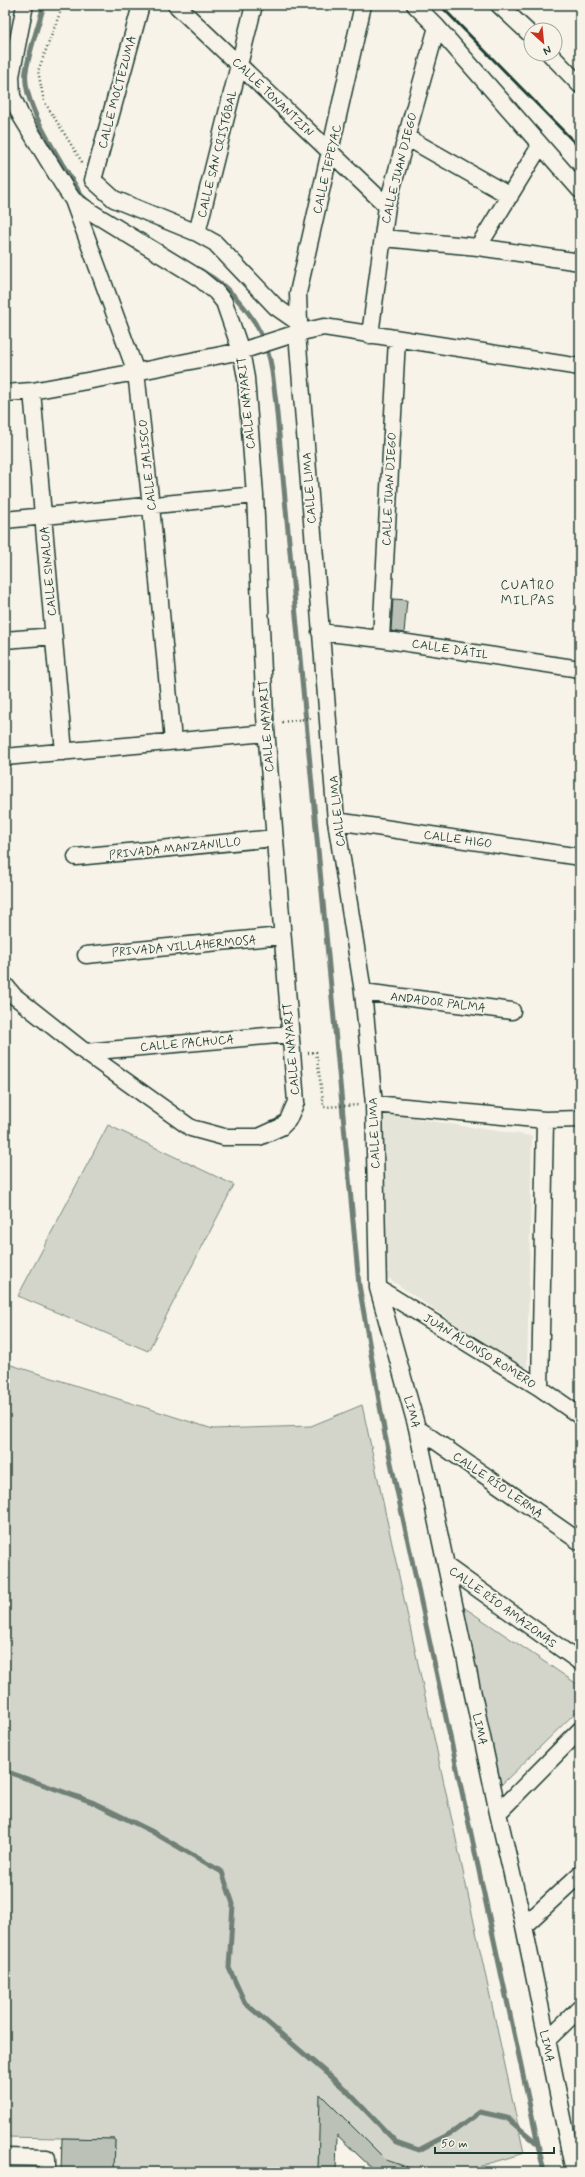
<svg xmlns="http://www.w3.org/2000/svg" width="585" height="2177" font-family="Mynerve,sans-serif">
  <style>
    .built { fill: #e5e4d9 }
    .green { fill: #d3d5ca; stroke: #79897f }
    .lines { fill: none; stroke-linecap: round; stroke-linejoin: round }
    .stream { stroke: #6f8077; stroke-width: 5 }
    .building { fill: #bbc1b6; stroke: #1f3d34 }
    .minor-casing { stroke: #1f3d34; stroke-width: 19 }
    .path { stroke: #1f3d34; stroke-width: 2.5; stroke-dasharray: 1 3; stroke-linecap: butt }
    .minor { stroke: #f7f3e8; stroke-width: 16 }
    .rail { stroke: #1f3d34; stroke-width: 3 }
    .labels { text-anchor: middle; stroke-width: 3.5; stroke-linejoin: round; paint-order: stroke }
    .street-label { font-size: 12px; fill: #1f3d34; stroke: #f7f3e8 }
    .neighbourhood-label { font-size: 13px; letter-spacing: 1px; fill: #1f3d34; stroke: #f7f3e8 }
  </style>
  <rect width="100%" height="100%" fill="#f7f3e8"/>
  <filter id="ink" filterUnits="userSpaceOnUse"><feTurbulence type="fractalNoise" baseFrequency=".025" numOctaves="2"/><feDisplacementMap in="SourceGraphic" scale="8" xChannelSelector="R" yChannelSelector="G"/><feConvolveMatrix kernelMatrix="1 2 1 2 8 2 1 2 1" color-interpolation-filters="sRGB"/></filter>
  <g filter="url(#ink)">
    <!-- built -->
    <path class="built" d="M382 1114 532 1136 527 1373 385 1276Z"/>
    <!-- green -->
    <path class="green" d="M108 1125 234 1185 148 1351 18 1296Z
      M5 1363 213 1429 311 1426 362 1405 524 2153 461 2172H421L386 2160 321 2095 318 2172H114L115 2139 5 2137Z
      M462 1606 580 1686V1708L501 1785Z"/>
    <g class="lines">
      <!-- stream -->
      <path class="stream" d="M44 5C38 26 30 49 26 71 21 105 64 165 81 195L87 201
        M200 270C234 289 261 321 270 360 273 374 274 389 276 403L359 1285 385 1435 544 2172
        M5 1771 92 1802 151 1831 222 1872 233 1904 229 1968 245 2003 346 2090 396 2142 419 2150 453 2132 480 2112 507 2118 538 2144"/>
    </g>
    <!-- building -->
    <path class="building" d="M393 599 407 600 404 633 391 631Z
      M320 2094 386 2160 415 2170V2172H376L337 2135 336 2172H318Z
      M62 2138 115 2139 114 2172H61Z"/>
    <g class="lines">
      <defs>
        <path id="minor" d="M141 5 93 180 114 199 197 233 215 243 276 307 299 323
          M176 5 387 206
          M363 5 298 293 299 323 297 333 336 821 363 992 374 1104 378 1288 417 1428 498 1813 524 1926 574 2172
          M415 5 437 27 580 190
          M499 5 531 35
          M550 54 580 85
          M406 137 510 196
          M73 200 136 372 151 506 173 741
          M197 233 254 5
          M383 238 478 247 580 262
          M478 247 540 146
          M370 335 387 206 437 27
          M32 391 64 752
          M5 393 32 391 136 372 241 351 297 333 324 327 580 367
          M5 520 255 495
          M320 632 381 639 580 669
          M381 639 397 339
          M5 640 54 636
          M5 757 266 733
          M336 821 580 857
          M76 857 275 838
          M86 955 281 936
          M5 985 13 995 85 1052 191 1128 224 1137H259L281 1127 288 1120 296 1102 265 716 255 495 246 378 241 351 224 302 216 292 199 278 91 212 73 200 65 188 21 116 12 96 11 76 25 5
          M363 992 512 1011
          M85 1052 289 1034
          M374 1104 545 1120 580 1119
          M378 1288 540 1388 580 1416
          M540 1388 545 1120
          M417 1428 580 1542
          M446 1566 580 1662
          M498 1813 580 1730
          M524 1926 580 1874
          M546 2041 580 2008
          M5 2157 47 2158V2172"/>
      </defs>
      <!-- minor casing -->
      <use href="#minor" class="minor-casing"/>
      <!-- path -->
      <path class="path" d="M63 5 38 71 44 101 82 162
        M282 722 312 718
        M308 1053 316 1052 324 1107 359 1105"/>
      <!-- minor -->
      <use href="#minor" class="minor"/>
      <!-- rail -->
      <path class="rail" d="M440 5 580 148"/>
    </g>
  </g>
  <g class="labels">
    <!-- street labels -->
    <g class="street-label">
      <text transform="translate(117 92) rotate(-75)" y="4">CALLE MOCTEZUMA</text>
      <text transform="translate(273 97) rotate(44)" y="4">CALLE TONANTZIN</text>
      <text transform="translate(217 154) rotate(-76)" y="4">CALLE SAN CRISTÓBAL</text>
      <text transform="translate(399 168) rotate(-76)" y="4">CALLE JUAN DIEGO</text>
      <text transform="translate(327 169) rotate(-77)" y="4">CALLE TEPEYAC</text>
      <text transform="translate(246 403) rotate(-96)" y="4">CALLE NAYARIT</text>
      <text transform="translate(147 465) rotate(-96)" y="4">CALLE JALISCO</text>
      <text transform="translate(309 488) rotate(-94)" y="4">CALLE LIMA</text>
      <text transform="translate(389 489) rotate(-87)" y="4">CALLE JUAN DIEGO</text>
      <text transform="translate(48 571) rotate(-95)" y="4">CALLE SINALOA</text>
      <text transform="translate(450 649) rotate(9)" y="4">CALLE DÁTIL</text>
      <text transform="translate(266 726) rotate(-94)" y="4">CALLE NAYARIT</text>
      <text transform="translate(337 811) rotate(-96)" y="4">CALLE LIMA</text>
      <text transform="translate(458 839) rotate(8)" y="4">CALLE HIGO</text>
      <text transform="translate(175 848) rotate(-6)" y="4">PRIVADA MANZANILLO</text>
      <text transform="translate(184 946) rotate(-5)" y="4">PRIVADA VILLAHERMOSA</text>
      <text transform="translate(438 1002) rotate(7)" y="4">ANDADOR PALMA</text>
      <text transform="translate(187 1043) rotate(-5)" y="4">CALLE PACHUCA</text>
      <text transform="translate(291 1049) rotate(-95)" y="4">CALLE NAYARIT</text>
      <text transform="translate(374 1133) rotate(-92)" y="4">CALLE LIMA</text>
      <text transform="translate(480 1351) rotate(32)" y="4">JUAN ALONSO ROMERO</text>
      <text transform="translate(412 1412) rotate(75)" y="4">LIMA</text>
      <text transform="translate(498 1485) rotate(35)" y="4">CALLE RÍO LERMA</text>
      <text transform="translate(503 1607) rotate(36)" y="4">CALLE RÍO AMAZONAS</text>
      <text transform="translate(480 1729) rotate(78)" y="4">LIMA</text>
      <text transform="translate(547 2046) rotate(78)" y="4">LIMA</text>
    </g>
    <!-- neighbourhood labels -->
    <g class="neighbourhood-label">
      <text x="528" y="589">CUATRO<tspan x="528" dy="15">MILPAS</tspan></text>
    </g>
  </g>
  <!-- margin -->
  <rect width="585" height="2177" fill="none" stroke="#f7f3e8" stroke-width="20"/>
  <rect x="10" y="10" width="565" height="2157" fill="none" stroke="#1f3d34" stroke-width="1.5" filter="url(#ink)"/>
  <!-- north arrow -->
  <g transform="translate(543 42) rotate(153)"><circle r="19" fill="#f7f3e8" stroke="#a1aaa0"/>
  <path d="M0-3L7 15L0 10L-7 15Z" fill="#c8321e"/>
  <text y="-6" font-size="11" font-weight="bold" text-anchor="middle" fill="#1f3d34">N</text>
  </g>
  <!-- scale -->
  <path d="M435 2147v6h119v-6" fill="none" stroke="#1f3d34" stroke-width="2"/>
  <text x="441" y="2147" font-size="12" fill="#1f3d34" stroke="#f7f3e8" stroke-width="3" paint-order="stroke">50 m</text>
</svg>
